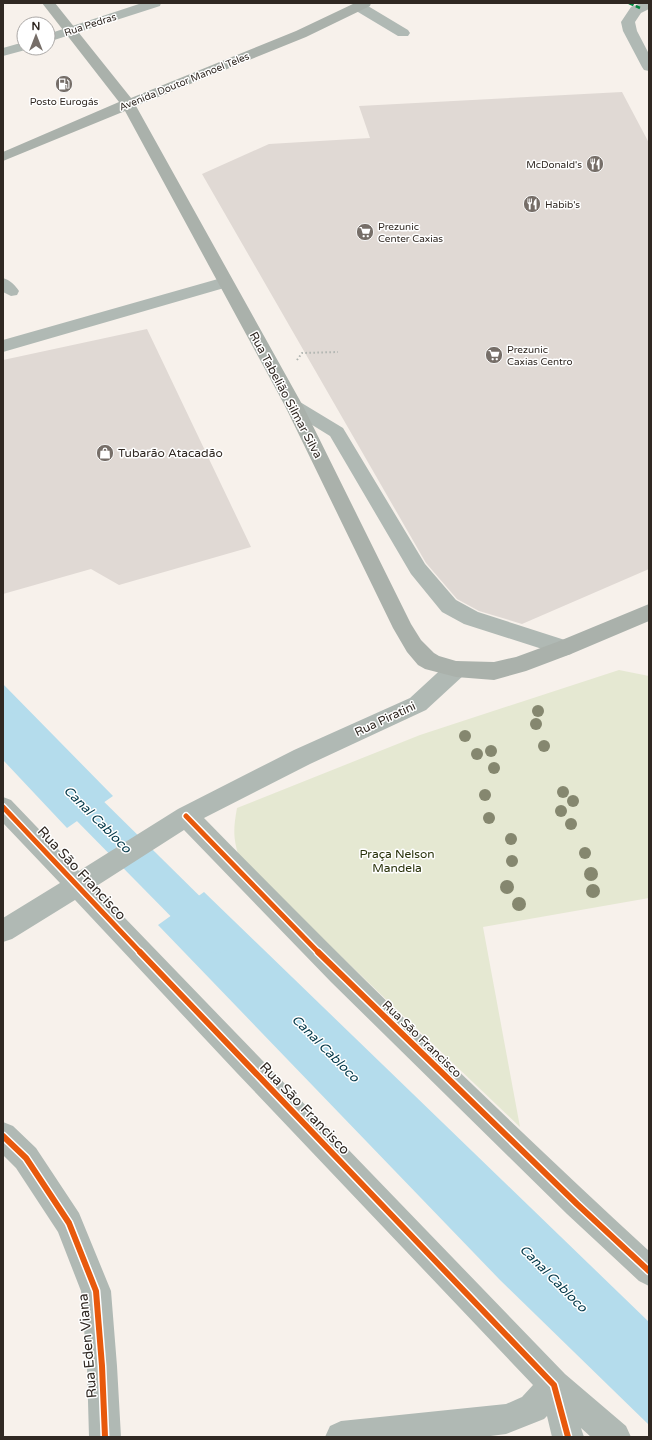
<svg xmlns="http://www.w3.org/2000/svg" width="652" height="1440" font-family="'Varela Round',sans-serif">
  <style>
    .green { fill: #e5e8d2 }
    .water { fill: #b4dcec }
    .lines { fill: none; stroke-linecap: round; stroke-linejoin: round }
    .canal { fill: #b4dcec; fill-rule: evenodd }
    .building { fill: #e0d9d4 }
    .path { stroke: #aeb3af; stroke-width: 2; stroke-dasharray: 1.5 2.5; stroke-linecap: butt }
    .minor { fill: #b0b9b4; fill-rule: evenodd }
    .major { fill: #aab1ab; fill-rule: evenodd }
    .quiet { stroke: #00873e; stroke-width: 2.5; stroke-dasharray: 5 2.5; stroke-linecap: butt }
    .cycleway-far1-casing { stroke: #fff; stroke-width: 8 }
    .cycleway-casing { stroke: #fff; stroke-width: 9 }
    .cycleway-far1 { stroke: #e8590c; stroke-width: 5 }
    .cycleway { stroke: #e8590c; stroke-width: 6 }
    .tree { fill: #85876f }
    .labels { text-anchor: middle; stroke-width: 3; stroke-linejoin: round; paint-order: stroke }
    .far-street-label { font-size: 10px; fill: #302822; stroke: #fff }
    .far-poi-label { font-size: 10px; fill: #302822; stroke: #fff; text-anchor: start }
    .street-label { font-size: 12px; fill: #302822; stroke: #fff }
    .poi-label { font-size: 12px; fill: #302822; stroke: #fff; text-anchor: start }
    .park-label { font-size: 12px; fill: #283109; stroke: #fff }
    .water-label { font-size: 13px; font-style: italic; fill: #003748; stroke: #fff }
    .near-street-label { font-size: 14px; fill: #302822; stroke: #fff }
  </style>
  <rect width="100%" height="100%" fill="#f7f1eb"/>
  <!-- green -->
  <path class="green" d="M619 670 649 676V898L483 927 520 1127 240 860C233 839 233 830 237 808L420 735Z"/>
  <!-- water -->
  <path class="water" d="M3 684 113 796 67 828 3 760Z
    M204 892 649 1322V1425L500 1280 158 925Z"/>
  <g class="lines">
    <!-- canal -->
    <path class="canal" d="M3 710 15 714 229 925 235 937 229 949 216 954 203 949 3 746Z"/>
  </g>
  <!-- building -->
  <path class="building" d="M622 92 649 143V569L522 624 479 611 457 599 426 563 202 174 269 144 370 138 359 106Z
    M147 329 251 547 119 585 91 569 3 594V360Z"/>
  <g class="lines">
    <!-- path -->
    <path class="path" d="M297 360 302 353 338 352"/>
    <!-- minor -->
    <path class="minor" d="M142 3H161L160 6 48 42V34Z
      M355 3H363L408 30 410 33 408 36H398L353 9 352 6Z
      M641 3H649V9L641 13 635 22 637 31 649 54V71L644 70 642 67 623 31 621 22 631 7Z
      M24 42V48L29 49 3 56V48Z
      M225 277 231 278 233 282 231 286 3 352V340Z
      M3 278C10 280 15 285 19 291L17 295 11 296 3 292Z
      M294 400 300 402 343 428 425 564 456 600 478 612 571 642 575 648 571 654 564 656 464 624 442 612 411 574 330 436 288 410 285 406 288 402Z
      M456 661 464 663 467 669 464 675 426 710 310 764 204 818C349 966 497 1111 649 1251V1286L639 1281 567 1214 331 982 184 830 95 887 565 1374 626 1426 631 1437H591L581 1428 584 1437H552L547 1416 544 1419 506 1434 483 1437H325L330 1426 341 1421 506 1404 522 1397 533 1385 236 1072 75 900 12 939 3 942V918L60 883 3 823V797L11 800 79 871 178 809 294 750 410 698 448 663Z
      M3 1122 13 1126 36 1148 79 1213 111 1291 117 1366 121 1437H89L87 1366 81 1291 58 1232 16 1168 3 1155Z"/>
    <!-- major -->
    <path class="major" d="M42 3H55L131 98 296 31 355 3H371L370 6 306 37 136 106 303 406 411 624 421 640 434 653 439 656 456 661 494 662 516 657 557 642 649 604V621L571 654 526 671 494 680 456 677 425 669 418 665 407 652 393 628 285 406 125 111 3 161V152L119 102Z"/>
    <!-- quiet -->
    <path class="quiet" d="M629 3 640 8"/>
    <defs>
      <path id="cycleway-far1" d="M3 807 141 953
        M186 816 319 953"/>
      <path id="cycleway" d="M140 952 554 1385 568 1437
        M318 952 577 1204 649 1271
        M3 1136 26 1158 69 1223 96 1291 102 1366 105 1437"/>
    </defs>
    <!-- cycleway-far1 casing -->
    <use href="#cycleway-far1" class="cycleway-far1-casing"/>
    <!-- cycleway casing -->
    <use href="#cycleway" class="cycleway-casing"/>
    <!-- cycleway-far1 -->
    <use href="#cycleway-far1" class="cycleway-far1"/>
    <!-- cycleway -->
    <use href="#cycleway" class="cycleway"/>
  </g>
  <!-- trees -->
  <g class="tree">
    <circle cx="538" cy="711" r="6"/>
    <circle cx="536" cy="724" r="6"/>
    <circle cx="465" cy="736" r="6"/>
    <circle cx="544" cy="746" r="6"/>
    <circle cx="491" cy="751" r="6"/>
    <circle cx="477" cy="754" r="6"/>
    <circle cx="494" cy="768" r="6"/>
    <circle cx="563" cy="792" r="6"/>
    <circle cx="485" cy="795" r="6"/>
    <circle cx="573" cy="801" r="6"/>
    <circle cx="561" cy="811" r="6"/>
    <circle cx="489" cy="818" r="6"/>
    <circle cx="571" cy="824" r="6"/>
    <circle cx="511" cy="839" r="6"/>
    <circle cx="585" cy="853" r="6"/>
    <circle cx="512" cy="861" r="6"/>
    <circle cx="591" cy="874" r="7"/>
    <circle cx="507" cy="887" r="7"/>
    <circle cx="593" cy="891" r="7"/>
    <circle cx="519" cy="904" r="7"/>
  </g>
  <!-- icons -->
  <defs>
    <symbol id="fuel-disc" viewBox="-11 -11 22 22"><circle r="9.5" fill="#766e68" stroke="#fff"/><path d="M-5.5-6h7V0h2V4h1.3V-2.5L3-4.5l.8-.8L6-3V5H2.5V1h-1V6h-7ZM-4.2-4.7v3.2H.2V-4.7Z" fill="#fff"/></symbol>
    <symbol id="restaurant-disc" viewBox="-11 -11 22 22"><circle r="9.5" fill="#766e68" stroke="#fff"/><path d="M-5-6h1v4h1v-4h1v4h1v-4h1v5L-1.5 .5V6h-2V.5L-5-1ZM5-6V6H3V1.5H1.5Q1.5-4 5-6Z" fill="#fff"/></symbol>
    <symbol id="supermarket-disc" viewBox="-11 -11 22 22"><circle r="9.5" fill="#766e68" stroke="#fff"/><path d="M-6-5.5h2.5l.6 2H6L4.5 2H-2.5L-4.4-4H-6ZM-1.5 3.2a1.3 1.3 0 1 0 .1 0ZM3 3.2a1.3 1.3 0 1 0 .1 0Z" fill="#fff"/></symbol>
    <symbol id="shop-disc" viewBox="-11 -11 22 22"><circle r="9.5" fill="#766e68" stroke="#fff"/><path d="M-5-2.5h2.3a2.7 3.5 0 0 1 5.4 0H5L5.5 6h-11ZM-1.5-2.5h3a1.5 2.3 0 0 0-3 0Z" fill="#fff"/></symbol>
  </defs>
  <g fill-rule="evenodd">
    <use href="#fuel-disc" x="54" y="74" width="20" height="20"/>
    <use href="#restaurant-disc" x="585" y="154" width="20" height="20"/>
    <use href="#restaurant-disc" x="522" y="194" width="20" height="20"/>
    <use href="#supermarket-disc" x="355" y="222" width="20" height="20"/>
    <use href="#supermarket-disc" x="484" y="345" width="20" height="20"/>
    <use href="#shop-disc" x="95" y="443" width="20" height="20"/>
  </g>
  <g class="labels">
    <!-- far-street labels -->
    <g class="far-street-label">
      <text transform="translate(90 24) rotate(-18)" y="4">Rua Pedras</text>
      <text transform="translate(184 81) rotate(-22)" y="4">Avenida Doutor Manoel Teles</text>
    </g>
    <!-- far-poi labels -->
    <g class="far-poi-label">
      <text x="64" y="105" text-anchor="middle">Posto Eurogás</text>
      <text x="582" y="168" text-anchor="end">McDonald's</text>
      <text x="545" y="208">Habib's</text>
      <text x="378" y="230">Prezunic<tspan x="378" dy="12">Center Caxias</tspan></text>
      <text x="507" y="353">Prezunic<tspan x="507" dy="12">Caxias Centro</tspan></text>
    </g>
    <!-- street labels -->
    <g class="street-label">
      <text transform="translate(286 395) rotate(62)" y="4">Rua Tabelião Silmar Silva</text>
      <text transform="translate(385 719) rotate(-25)" y="4">Rua Piratini</text>
      <text transform="translate(422 1039) rotate(44)" y="4">Rua Sāo Francisco</text>
    </g>
    <!-- poi labels -->
    <g class="poi-label">
      <text x="118" y="457">Tubarão Atacadão</text>
    </g>
    <!-- park labels -->
    <g class="park-label">
      <text x="397" y="858">Praça Nelson<tspan x="397" dy="14">Mandela</tspan></text>
    </g>
    <!-- water labels -->
    <g class="water-label">
      <text transform="translate(98 819) rotate(45)" y="5">Canal Cabloco</text>
      <text transform="translate(326 1048) rotate(45)" y="5">Canal Cabloco</text>
      <text transform="translate(554 1278) rotate(45)" y="5">Canal Cabloco</text>
    </g>
    <!-- near-street labels -->
    <g class="near-street-label">
      <text transform="translate(82 873) rotate(47)" y="5">Rua São Francisco</text>
      <text transform="translate(305 1108) rotate(46)" y="5">Rua São Francisco</text>
      <text transform="translate(87 1346) rotate(-95)" y="5">Rua Eden Viana</text>
    </g>
  </g>
  <!-- border -->
  <rect width="652" height="1440" fill="none" stroke="#302822" stroke-width="8"/>
  <!-- north arrow -->
  <g transform="translate(36 36)"><circle r="19" fill="#ffffff" stroke="#aca9a7"/>
  <path d="M0-3L7 15L0 10L-7 15Z" fill="#766e68"/>
  <text y="-6" font-size="11" font-weight="bold" text-anchor="middle" fill="#302822">N</text>
  </g>
</svg>
